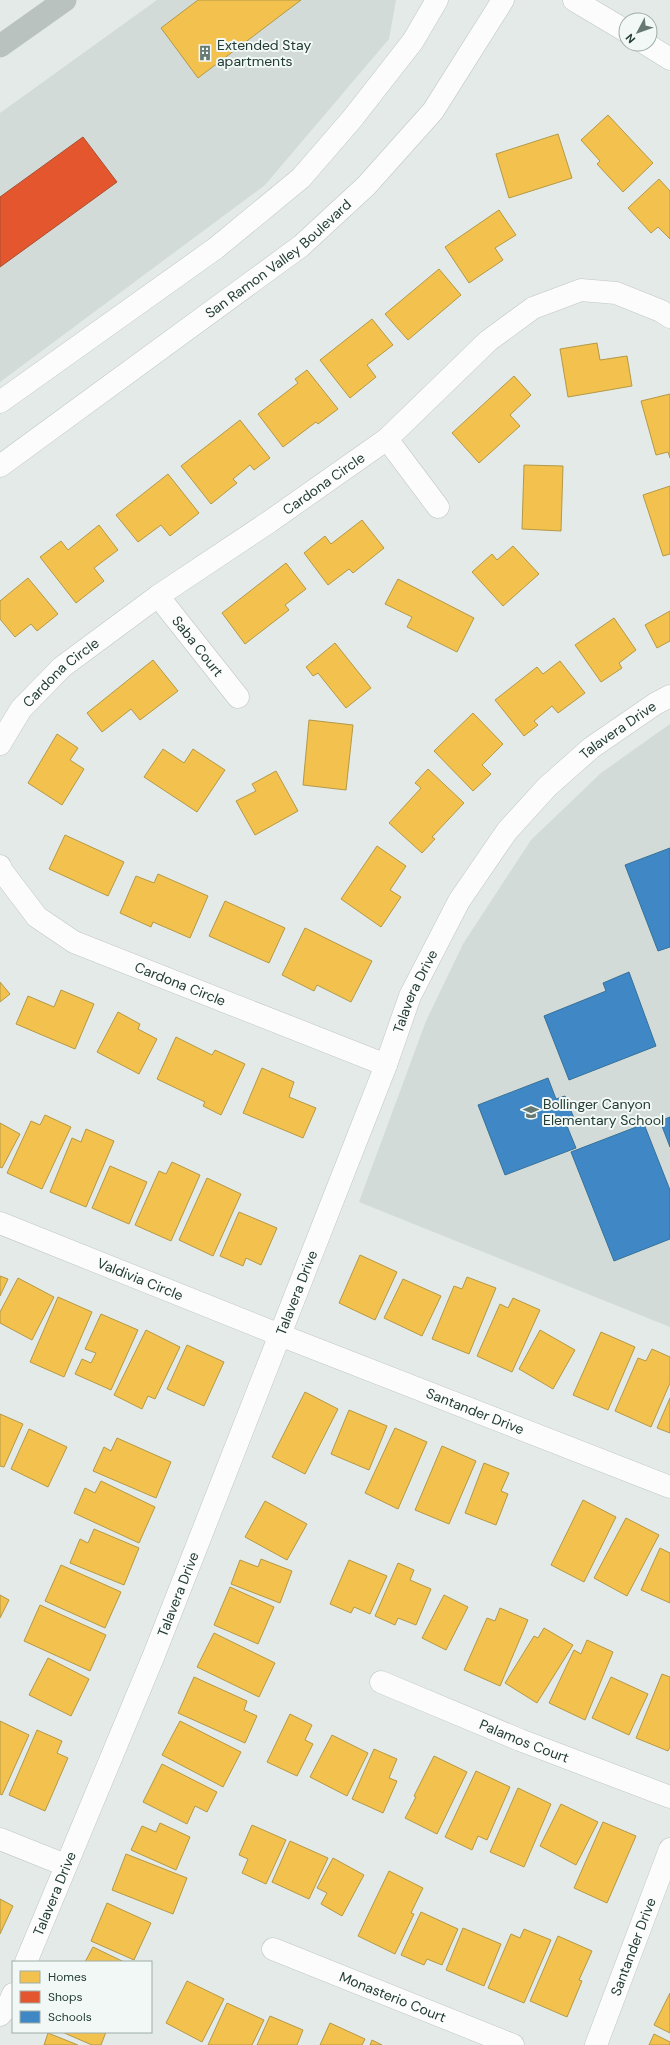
<svg xmlns="http://www.w3.org/2000/svg" width="670" height="2045" font-family="'DM Sans',sans-serif">
  <style>
    .built { fill: #d2dbd7 }
    .homes { fill: #f2c14e; stroke: #b49946 }
    .shops { fill: #e4572e; stroke: #aa4f30 }
    .schools { fill: #3f88c5; stroke: #36719a }
    .lines { fill: none; stroke-linecap: round; stroke-linejoin: round }
    .street-casing { stroke: #c1c7c4; stroke-width: 23 }
    .secondary-casing { stroke: #bfc7c4; stroke-width: 23 }
    .highway-casing { stroke: #bdc6c2; stroke-width: 23 }
    .street { stroke: #fbfcfb; stroke-width: 22 }
    .secondary { stroke: #fbfcfb; stroke-width: 22 }
    .highway { stroke: #bac2c0; stroke-width: 22 }
    .labels { text-anchor: middle; stroke-width: 4; stroke-linejoin: round; paint-order: stroke }
    .poi-label { font-size: 14px; fill: #223c34; stroke: #f2f8f5; text-anchor: start }
    .street-label { font-size: 14px; fill: #223c34; stroke: #f2f8f5 }
  </style>
  <rect width="100%" height="100%" fill="#e4eae7"/>
  <!-- built -->
  <path class="built" d="M157 0H396L389 39 265 185 0 382V113Z
    M670 724V1327L359 1202 426 1021 463 944 531 840 601 773Z"/>
  <!-- homes -->
  <path class="homes" d="M198 0H301L198 78 161 28Z
    M608 115 653 163 623 192 597 164 600 161 581 140Z
    M558 134 572 178 509 198 496 154Z
    M659 179 670 191V239L658 227 651 233 628 208Z
    M499 210 516 235 495 248 503 260 469 283 445 247Z
    M439 269 461 295 408 340 385 314Z
    M372 319 393 345 367 365 376 377 350 398 320 360Z
    M597 343 600 360 627 356 632 386 568 397 560 349Z
    M307 370 338 409 318 424 316 422 283 447 258 414 298 383 295 379Z
    M514 376 531 395 510 415 520 426 479 463 452 433Z
    M670 394V458L668 452 656 455 641 401Z
    M240 420 270 458 254 470 250 465 233 479 237 483 211 504 181 466Z
    M524 465 563 466 561 531 522 529Z
    M168 474 199 513 170 536 161 525 138 542 116 515Z
    M670 486V554L663 556 643 495Z
    M362 520 384 548 353 573 349 569 328 585 304 553 325 536 331 544Z
    M99 525 118 550 94 568 104 581 76 603 40 557 61 541 68 550Z
    M513 546 539 574 503 606 472 572 492 554 497 560Z
    M286 563 306 589 285 605 289 610 245 644 222 613Z
    M28 578 58 614 37 631 31 624 15 637 0 619V601Z
    M398 579 474 618 457 652 407 627 412 617 385 604Z
    M670 611V641L657 648 645 625Z
    M614 618 636 650 619 663 622 668 601 682 575 645Z
    M335 643 371 688 346 708 318 673 313 676 306 667Z
    M153 660 178 691 140 720 131 709 102 732 87 713Z
    M560 661 585 693 558 713 552 706 534 721 538 725 524 736 495 700 537 667 543 674Z
    M473 713 503 744 482 765 491 774 473 791 434 751Z
    M309 720 353 725 346 790 303 785Z
    M57 734 78 748 70 760 84 769 62 805 28 783Z
    M163 749 184 763 193 749 225 770 197 812 144 777Z
    M428 769 464 803 432 837 435 839 422 853 389 823 421 788 415 783Z
    M276 771 298 811 255 835 236 801 256 791 252 784Z
    M65 835 124 862 108 896 49 869Z
    M377 846 406 866 390 890 401 897 381 927 341 899Z
    M158 874 208 896 190 938 153 922 151 927 120 913 136 876 154 883Z
    M225 901 285 928 269 963 209 936Z
    M305 928 372 961 351 1002 317 985 314 991 282 975Z
    M0 982 10 994 0 1002Z
    M61 990 94 1004 75 1049 16 1024 28 996 54 1007Z
    M118 1012 140 1024 138 1029 157 1039 139 1074 97 1052Z
    M176 1037 212 1055 215 1050 245 1064 221 1115 203 1106 205 1102 157 1079Z
    M262 1068 294 1082 289 1097 316 1108 303 1138 243 1113Z
    M45 1115 71 1127 42 1189 7 1173 31 1121 40 1125Z
    M0 1123 20 1134 2 1168 0 1167Z
    M86 1129 114 1141 86 1207 50 1192 72 1138 81 1142Z
    M172 1162 200 1175 171 1241 135 1225 159 1171 166 1174Z
    M110 1166 147 1182 129 1224 92 1208Z
    M207 1178 241 1194 213 1256 179 1240Z
    M239 1212 277 1228 261 1265 246 1258 243 1266 220 1256Z
    M360 1255 397 1272 375 1320 339 1303Z
    M0 1276 8 1279 0 1296Z
    M467 1277 496 1288 469 1354 432 1339 454 1286 462 1289Z
    M18 1278 54 1297 32 1340 0 1323V1312Z
    M403 1279 441 1296 422 1336 384 1318Z
    M58 1297 92 1312 64 1377 30 1362Z
    M513 1298 540 1310 512 1372 477 1356 500 1304 508 1308Z
    M101 1314 138 1330 111 1390 75 1374 82 1359 91 1363 96 1353 85 1349Z
    M146 1330 180 1347 155 1399 148 1396 142 1409 114 1395Z
    M540 1330 575 1350 553 1389 519 1369Z
    M601 1332 635 1347 608 1410 573 1395Z
    M187 1345 224 1362 204 1406 167 1389Z
    M652 1349 670 1357V1383L651 1427 615 1411 638 1358 646 1361Z
    M305 1392 338 1409 305 1474 272 1457Z
    M670 1398V1433L657 1428Z
    M349 1410 387 1426 369 1470 331 1454Z
    M0 1414 23 1424 4 1467 0 1466Z
    M395 1428 427 1442 398 1509 365 1493Z
    M29 1429 67 1447 48 1487 11 1469Z
    M117 1438 171 1462 156 1498 93 1471 104 1447 111 1451Z
    M442 1446 476 1461 449 1524 415 1510Z
    M484 1463 509 1473 501 1491 508 1494 496 1525 465 1513Z
    M101 1481 155 1507 139 1543 74 1513 85 1488 95 1493Z
    M583 1500 616 1517 584 1582 551 1565Z
    M265 1501 307 1524 287 1560 245 1537Z
    M626 1518 659 1535 627 1596 594 1578Z
    M94 1529 139 1548 124 1585 70 1563 80 1539 88 1543Z
    M660 1548 670 1553V1603L641 1590Z
    M261 1559 292 1571 280 1603 231 1584 240 1560 258 1567Z
    M349 1560 387 1576 370 1614 354 1607 351 1613 330 1604Z
    M398 1563 414 1570 410 1580 431 1589 416 1625 398 1618 395 1625 375 1616Z
    M61 1565 121 1592 105 1628 45 1601Z
    M230 1587 274 1607 258 1644 214 1625Z
    M0 1595 9 1600 0 1618Z
    M444 1595 468 1607 446 1650 422 1638Z
    M40 1605 106 1635 90 1671 24 1641Z
    M500 1608 528 1620 500 1686 464 1670 487 1618 495 1621Z
    M544 1628 573 1645 537 1703 505 1683 534 1636 538 1638Z
    M214 1633 275 1663 259 1697 197 1667Z
    M587 1640 613 1652 585 1720 549 1703 574 1650 581 1654Z
    M48 1658 89 1679 71 1716 29 1695Z
    M662 1674 670 1677V1747L668 1751 636 1738Z
    M194 1677 247 1701 244 1710 257 1716 245 1743 178 1713Z
    M611 1677 648 1694 629 1735 592 1718Z
    M290 1714 312 1725 305 1740 313 1744 297 1776 267 1762Z
    M0 1721 29 1735 2 1795 0 1794Z
    M180 1721 241 1752 223 1787 162 1755Z
    M37 1730 62 1741 57 1753 68 1758 45 1811 9 1795Z
    M332 1735 368 1753 347 1796 310 1777Z
    M374 1749 397 1759 389 1778 397 1781 383 1813 352 1799Z
    M434 1756 467 1772 437 1834 405 1818 416 1797 414 1796Z
    M162 1764 217 1792 207 1812 195 1806 187 1824 143 1802Z
    M476 1771 510 1787 487 1840 478 1836 472 1850 445 1837Z
    M518 1788 551 1804 524 1867 490 1852Z
    M561 1804 598 1822 576 1865 540 1846Z
    M603 1822 636 1836 607 1903 574 1888Z
    M160 1823 190 1837 176 1870 131 1850 142 1826 156 1832Z
    M252 1825 286 1840 266 1884 242 1873 248 1859 239 1855Z
    M290 1841 328 1858 309 1899 272 1882Z
    M126 1854 187 1878 173 1914 112 1890Z
    M333 1858 364 1875 342 1916 321 1904 327 1893 317 1888Z
    M389 1871 423 1888 411 1913 414 1914 395 1954 358 1936Z
    M0 1899 13 1906 0 1934Z
    M107 1903 151 1923 134 1960 91 1941Z
    M421 1912 458 1929 442 1965 427 1959 424 1965 401 1955Z
    M463 1928 501 1944 484 1986 446 1970Z
    M524 1929 551 1940 524 2003 488 1988 511 1934 520 1938Z
    M558 1936 592 1951 579 1980 582 1981 567 2017 530 2001Z
    M93 1947 124 1962H85Z
    M187 1981 224 1999 202 2042 166 2023Z
    M670 1993V2033L654 2025Z
    M227 2003 264 2020 252 2045H208Z
    M270 2016 303 2030 297 2045H257Z
    M330 2023 365 2039 362 2045H320Z
    M62 2032H106L101 2045H92Z
    M48 2033 78 2045H44Z
    M654 2034 670 2042V2045H649Z
    M372 2040 382 2045H370Z"/>
  <!-- shops -->
  <path class="shops" d="M83 137 117 182 0 267V197Z"/>
  <!-- schools -->
  <path class="schools" d="M670 848V947L658 951 625 865Z
    M629 972 656 1046 569 1080 544 1016 606 991 603 983Z
    M548 1078 556 1099 565 1096 576 1123 567 1126 576 1148 505 1175 478 1105Z
    M670 1117V1147L660 1121Z
    M644 1124 670 1190V1239L614 1261 571 1152Z"/>
  <g class="lines">
    <defs>
      <g id="street">
        <path d="M387 439 438 507"/>
        <path id="s1" d="M158 596 238 697"/>
        <path id="s2" d="M0 744 21 709 62 667 158 596 269 522 387 439 488 341 533 308 581 290 616 293 661 311 670 317"/>
        <path id="s3" d="M0 866 2 871 37 917 74 942 386 1065"/>
        <path id="s4" d="M0 1223 280 1335 670 1487"/>
        <path id="s5" d="M381 1682 520 1740 670 1797"/>
        <path d="M0 1839 65 1865"/>
        <path id="s6" d="M273 1949 513 2045"/>
        <path id="s7" d="M26 1962 154 1655 386 1065 410 996 459 901 507 831 547 787 591 748 655 704 670 696"/>
        <path d="M0 2015 8 2006 13 1994"/>
        <path id="s8" d="M596 2045 670 1849"/>
      </g>
      <g id="secondary">
        <path d="M574 0 626 31"/>
        <path d="M646 44 670 59"/>
        <path d="M0 402 216 248 301 178 352 119 413 41 437 0"/>
        <path id="s9" d="M0 466 301 246 366 186 433 111 503 0"/>
      </g>
      <path id="highway" d="M0 46 65 0"/>
    </defs>
    <!-- street casing -->
    <use href="#street" class="street-casing"/>
    <!-- secondary casing -->
    <use href="#secondary" class="secondary-casing"/>
    <!-- highway casing -->
    <use href="#highway" class="highway-casing"/>
    <!-- street -->
    <use href="#street" class="street"/>
    <!-- secondary -->
    <use href="#secondary" class="secondary"/>
    <!-- highway -->
    <use href="#highway" class="highway"/>
  </g>
  <!-- icons -->
  <defs>
    <symbol id="building-bare" viewBox="-9 -9 18 18"><path d="M-4-6H4V6H1V3H-1V6H-4ZM-2.5-4.3h1.7v1.8h-1.7ZM.8-4.3h1.7v1.8H.8ZM-2.5-1h1.7V.8h-1.7ZM.8-1h1.7V.8H.8Z" fill="#667973" stroke="#f2f8f5" stroke-width="2.5" paint-order="stroke"/></symbol>
    <symbol id="school-bare" viewBox="-9 -9 18 18"><path d="M0-5L7-2L0 1L-7-2ZM-4 1L0 2.5L4 1V4Q0 6-4 4Z" fill="#667973" stroke="#f2f8f5" stroke-width="2.5" paint-order="stroke"/></symbol>
  </defs>
  <g fill-rule="evenodd">
    <use href="#building-bare" x="194" y="42" width="22" height="22"/>
    <use href="#school-bare" x="520" y="1101" width="22" height="22"/>
  </g>
  <g class="labels">
    <!-- poi labels -->
    <g class="poi-label">
      <text x="217" y="50">Extended Stay<tspan x="217" dy="16">apartments</tspan></text>
      <text x="543" y="1109">Bollinger Canyon<tspan x="543" dy="16">Elementary School</tspan></text>
    </g>
    <!-- street labels -->
    <g class="street-label">
      <text dy="5" stroke="none"><textPath href="#s9" startOffset="347">San Ramon Valley Boulevard</textPath></text>
      <text dy="5" stroke="none"><textPath href="#s2" startOffset="419">Cardona Circle</textPath></text>
      <text dy="5" stroke="none"><textPath href="#s1" startOffset="64">Saba Court</textPath></text>
      <text dy="5" stroke="none"><textPath href="#s2" startOffset="95">Cardona Circle</textPath></text>
      <text dy="5" stroke="none"><textPath href="#s7" startOffset="1382">Talavera Drive</textPath></text>
      <text dy="5" stroke="none"><textPath href="#s3" startOffset="222">Cardona Circle</textPath></text>
      <text dy="5" stroke="none"><textPath href="#s7" startOffset="1046">Talavera Drive</textPath></text>
      <text dy="5" stroke="none"><textPath href="#s4" startOffset="151">Valdivia Circle</textPath></text>
      <text dy="5" stroke="none"><textPath href="#s7" startOffset="722">Talavera Drive</textPath></text>
      <text dy="5" stroke="none"><textPath href="#s4" startOffset="511">Santander Drive</textPath></text>
      <text dy="5" stroke="none"><textPath href="#s7" startOffset="398">Talavera Drive</textPath></text>
      <text dy="5" stroke="none"><textPath href="#s5" startOffset="155">Palamos Court</textPath></text>
      <text dy="5" stroke="none"><textPath href="#s7" startOffset="74">Talavera Drive</textPath></text>
      <text dy="5" stroke="none"><textPath href="#s8" startOffset="105">Santander Drive</textPath></text>
      <text dy="5" stroke="none"><textPath href="#s6" startOffset="129">Monasterio Court</textPath></text>
    </g>
  </g>
  <!-- legend -->
  <rect x="12" y="1961" width="140" height="72" fill="#f2f8f5" stroke="#9fada8"/>
  <rect x="20" y="1971" width="20" height="12" fill="#f2c14e" stroke="#9fada8"/>
  <text x="48" y="1981" font-size="12" fill="#223c34">Homes</text>
  <rect x="20" y="1991" width="20" height="12" fill="#e4572e" stroke="#9fada8"/>
  <text x="48" y="2001" font-size="12" fill="#223c34">Shops</text>
  <rect x="20" y="2011" width="20" height="12" fill="#3f88c5" stroke="#9fada8"/>
  <text x="48" y="2021" font-size="12" fill="#223c34">Schools</text>
  <!-- north arrow -->
  <g transform="translate(638 32) rotate(229)"><circle r="19" fill="#f2f8f5" stroke="#9fada8"/>
  <path d="M0-3L7 15L0 10L-7 15Z" fill="#667973"/>
  <text y="-6" font-size="11" font-weight="bold" text-anchor="middle" fill="#223c34">N</text>
  </g>
</svg>
